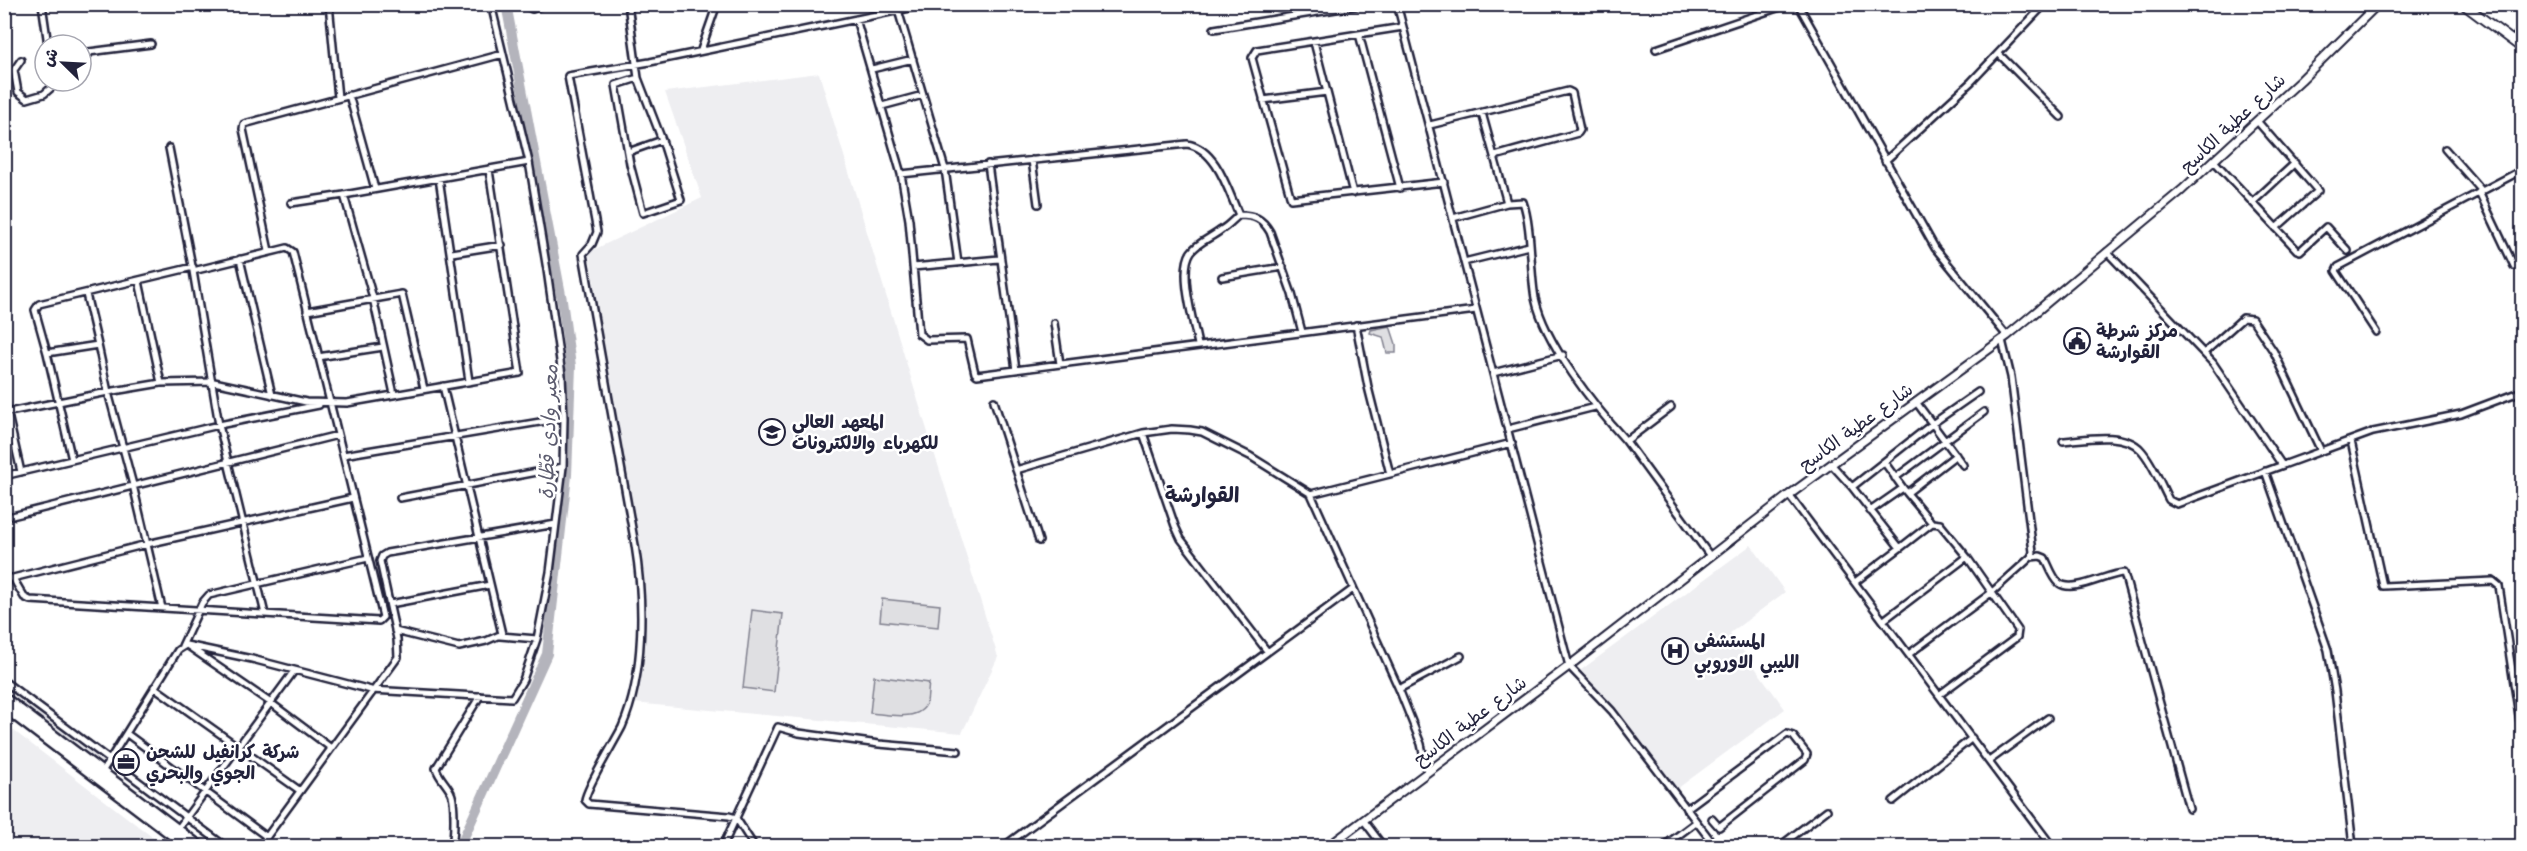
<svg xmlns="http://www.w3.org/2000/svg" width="2527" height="851" font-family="'Architects Daughter','Playpen Sans Arabic',sans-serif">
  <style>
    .built { fill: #eeeef1 }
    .green { fill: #dfdfe2; stroke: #80808e; stroke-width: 1.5 }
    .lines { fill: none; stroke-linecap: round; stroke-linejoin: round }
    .river { stroke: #b4b4bc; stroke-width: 10 }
    .minor-casing { stroke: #22223b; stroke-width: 10 }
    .tertiary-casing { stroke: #22223b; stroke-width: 11 }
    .secondary-casing { stroke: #22223b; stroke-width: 12 }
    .trunk-casing { stroke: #22223b; stroke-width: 14 }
    .minor { stroke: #fff; stroke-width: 5 }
    .tertiary { stroke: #fff; stroke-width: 7 }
    .secondary { stroke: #fff; stroke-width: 8 }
    .trunk { stroke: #fff; stroke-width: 9 }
    .labels { text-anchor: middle; stroke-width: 5; stroke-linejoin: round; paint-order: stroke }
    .street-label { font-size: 18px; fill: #22223b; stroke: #fff }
    .poi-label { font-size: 18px; font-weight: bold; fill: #22223b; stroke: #fff; text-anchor: start }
    .water-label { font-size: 20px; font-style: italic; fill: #5c5c6f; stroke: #fff }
    .quarter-label { font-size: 21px; font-weight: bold; fill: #22223b; stroke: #fff }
  </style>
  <rect width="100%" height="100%" fill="#fff"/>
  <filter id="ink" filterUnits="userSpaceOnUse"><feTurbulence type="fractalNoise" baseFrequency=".0167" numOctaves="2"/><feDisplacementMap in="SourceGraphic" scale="12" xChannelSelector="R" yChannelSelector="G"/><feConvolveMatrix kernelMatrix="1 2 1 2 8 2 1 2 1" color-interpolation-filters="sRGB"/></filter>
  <g filter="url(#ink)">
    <!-- built -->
    <path class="built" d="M819 73 914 388 998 657 962 733 633 703 640 662 639 571 589 252 702 198 665 92Z
      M1751 545 1785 592 1730 633 1785 709 1674 791 1614 708 1581 670Z
      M4 677 111 756 103 771 5 694Z
      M4 724H5L164 846H5Z"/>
    <!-- green -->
    <path class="green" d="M1390 326 1396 344V353H1387L1383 337 1370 333 1371 330Z
      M882 599 940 605 938 627 880 621Z
      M752 610 783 614 774 692 743 688Z
      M874 676 929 683C928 689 928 696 927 702 920 723 886 714 870 713Z"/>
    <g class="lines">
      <!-- river -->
      <path class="river" d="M460 846 547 654 567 475 571 366 562 300 506 4"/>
      <defs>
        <path id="minor" d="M42 4 48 45
          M329 4 338 98
          M524 4 532 9 545 4
          M628 4 638 78 662 140 681 200 643 213 630 164 616 85 638 78
          M1397 4 1569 666 1612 711 1715 846
          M1798 4 1935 248 2007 336
          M898 10 945 169 958 263
          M856 19 901 174 909 220 919 334 927 340 967 339 975 373 977 375 1476 310
          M1403 27 1257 50 1252 58 1291 199 1444 182
          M1214 29 1367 4
          M1359 34 1400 188
          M2513 41 2522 28
          M1314 42 1353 193
          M1656 49 1789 4
          M701 50 717 4
          M81 53 151 44
          M1999 54 2061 117
          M21 60 14 70 18 92 27 99 44 94 59 81
          M81 61 90 53
          M872 69 913 59
          M349 95 375 189
          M1263 100 1327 92
          M882 106 923 95
          M1482 113 1507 203
          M2257 121 2318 191 2276 228
          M1430 125 1568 91 1572 93 1580 130 1578 133 1495 156
          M169 148 193 271 219 425 265 614
          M2445 149 2482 191
          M628 152 662 140
          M1032 160 1038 204
          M1885 161 1971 82 2045 4
          M2214 161 2297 250 2300 251 2326 227 2348 251
          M988 164 1016 370
          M901 174 1187 144C1217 149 1228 191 1239 215
          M439 178 469 381
          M2479 192 2514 266
          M2253 202 2295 163
          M291 203 344 195
          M1453 218 1507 203 1523 202C1532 227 1530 271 1535 298 1545 344 1595 407 1626 441
          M269 251 243 129 244 124 503 54
          M2107 252 2213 363 2282 465
          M452 253 502 245
          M240 259 272 395
          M1464 262 1529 246
          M193 267 39 304 35 310 47 353 98 345 108 392 161 383 214 382 306 402 347 403 520 373 489 170
          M913 267 999 259
          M1222 277 1283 267
          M139 281 161 383
          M86 294 98 345
          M307 311 402 294 424 389
          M1054 323 1060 364
          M1356 325 1368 387 1390 474
          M2376 332 2336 271 2338 267 2522 170
          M2002 340 2011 377 2033 552 2031 557
          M1198 345C1194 323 1178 271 1191 252 1198 242 1211 238 1221 230 1228 226 1233 220 1239 215 1254 215 1262 218 1270 232L1292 294 1302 332
          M47 353 72 460
          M2204 353 2243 318 2252 319 2274 352 2321 451
          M318 357 383 347
          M1493 373 1563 355
          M394 394 373 298 344 195 529 162
          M4 397 21 472
          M994 401 1039 541
          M1916 402 1963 465
          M1671 407 1626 441 1710 556
          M4 413 108 392 133 485 162 608
          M1508 429 1595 407
          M1143 433 1175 526 1181 539 1267 651
          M2063 441C2085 439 2124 431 2141 450 2153 463 2161 485 2169 500L2177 504 2373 432 2461 414 2522 391
          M2351 441 2383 586 2493 581 2499 586 2522 735
          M343 455 564 418
          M1884 462 1903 488
          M1832 465 1852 487 1900 548 1855 582
          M1016 470 1143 433 1172 429 1190 430 1202 432 1250 456 1311 494 1399 689 1421 744 1427 772
          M2265 471 2328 650 2335 691 2353 846
          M4 476 219 425 319 405
          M1895 478 1984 412
          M1852 487 1932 424 1978 392
          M1907 493 1932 523
          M1311 494 1512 443
          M1789 495 2052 846
          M400 498 563 467
          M1870 511 1903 488 1907 493 1956 455
          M4 518 338 435
          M1900 548 1932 523 1940 524 1967 557 2018 630 2017 637 1939 695
          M4 578H13L147 544 353 498
          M13 578 24 597 30 600 379 621 383 617 293 252 287 248 193 271
          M390 604 490 585
          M1884 620 1967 557
          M395 631 459 647 486 641 502 634 443 386
          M500 636 537 639
          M182 646 202 603 209 595 368 558
          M188 646 271 703 331 748
          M1909 654 1991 593 2031 557 2040 556 2045 558C2049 566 2053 578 2059 583 2073 594 2108 573 2124 573L2189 809
          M4 681 225 846
          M154 687 299 790
          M1399 689 1461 656
          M127 734 267 837
          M1989 761 2048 718
          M102 772 178 650 186 645 252 659 371 690 512 698 523 680 537 639 550 572 563 467 564 418 562 375 547 270 529 162 491 4
          M1893 801 1972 738
          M1686 809 1787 734 1793 736 1807 754 1805 760 1719 827 1712 819
          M1364 821 1383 846
          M177 830 294 671
          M260 846 398 657 397 639 380 561 382 556 387 553 556 524
          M451 846C455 838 455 801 451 793 447 784 439 778 436 768L480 696
          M723 846 778 727 799 733 879 744 958 751
          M754 846 736 818 729 816 589 804 585 800C587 786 614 743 622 727 645 675 644 600 635 545L583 254 592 244 597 232 568 76 650 62 929 4
          M1004 846 1353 589
          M1664 846 1696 822
          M1780 846 1827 810"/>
        <path id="tertiary" d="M1329 846 1569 666 1789 495 2007 336 2182 190 2301 80 2378 4"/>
        <path id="secondary" d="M2463 4 2522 48"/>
        <path id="trunk" d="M4 698 199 846
          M4 707 187 846"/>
      </defs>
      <!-- minor casing -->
      <use href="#minor" class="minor-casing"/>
      <!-- tertiary casing -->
      <use href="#tertiary" class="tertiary-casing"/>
      <!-- secondary casing -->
      <use href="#secondary" class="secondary-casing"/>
      <!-- trunk casing -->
      <use href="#trunk" class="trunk-casing"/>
      <!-- minor -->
      <use href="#minor" class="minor"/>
      <!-- tertiary -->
      <use href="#tertiary" class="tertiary"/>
      <!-- secondary -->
      <use href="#secondary" class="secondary"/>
      <!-- trunk -->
      <use href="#trunk" class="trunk"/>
    </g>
  </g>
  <!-- icons -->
  <defs>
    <symbol id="civic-ring" viewBox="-11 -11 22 22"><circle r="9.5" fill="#fff" stroke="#22223b" stroke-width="1.5"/><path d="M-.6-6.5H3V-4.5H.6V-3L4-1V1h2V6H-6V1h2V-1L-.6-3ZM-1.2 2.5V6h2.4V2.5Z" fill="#22223b"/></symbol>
    <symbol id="university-ring" viewBox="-11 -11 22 22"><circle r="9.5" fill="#fff" stroke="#22223b" stroke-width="1.5"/><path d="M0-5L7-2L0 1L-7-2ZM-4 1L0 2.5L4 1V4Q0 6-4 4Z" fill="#22223b"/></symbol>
    <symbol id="hospital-ring" viewBox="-11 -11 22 22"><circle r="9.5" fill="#fff" stroke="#22223b" stroke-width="1.5"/><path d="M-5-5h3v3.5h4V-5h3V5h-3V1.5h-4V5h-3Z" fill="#22223b"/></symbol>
    <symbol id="office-ring" viewBox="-11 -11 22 22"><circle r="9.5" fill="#fff" stroke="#22223b" stroke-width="1.5"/><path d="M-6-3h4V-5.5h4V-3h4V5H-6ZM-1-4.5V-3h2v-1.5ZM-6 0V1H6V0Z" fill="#22223b"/></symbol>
  </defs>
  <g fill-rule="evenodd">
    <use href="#civic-ring" x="2062" y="326" width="30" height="30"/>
    <use href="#university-ring" x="757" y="417" width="30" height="30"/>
    <use href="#hospital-ring" x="1660" y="636" width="30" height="30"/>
    <use href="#office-ring" x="111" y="747" width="30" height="30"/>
  </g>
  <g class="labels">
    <!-- street labels -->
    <g class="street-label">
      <text transform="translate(2233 123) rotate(-43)" y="6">شارع عطية الكاسح</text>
      <text transform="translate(1856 427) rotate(-36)" y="6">شارع عطية الكاسح</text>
      <text transform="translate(1470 721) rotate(-37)" y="6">شارع عطية الكاسح</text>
    </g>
    <!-- poi labels -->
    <g class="poi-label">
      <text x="2096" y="337">مركز شرطة<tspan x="2096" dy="21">القوارشة</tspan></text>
      <text x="792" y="428">المعهد العالي<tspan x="792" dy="21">للكهرباء والالكترونات</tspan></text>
      <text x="1694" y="647">المستشفی<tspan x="1694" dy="21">الليبي الاوروبي</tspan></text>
      <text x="146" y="758">شركة كرانفيل للشحن<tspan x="146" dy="21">الجوي والبحري</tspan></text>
    </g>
    <!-- water labels -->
    <g class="water-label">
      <text transform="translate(548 432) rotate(-88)" y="7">معبر وادي قطّارة</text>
    </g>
    <!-- quarter labels -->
    <g class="quarter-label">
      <text x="1202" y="502">القوارشة</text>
    </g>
  </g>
  <!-- margin -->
  <rect width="2527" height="851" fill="none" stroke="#fff" stroke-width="24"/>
  <rect x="12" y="12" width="2503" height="827" fill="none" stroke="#22223b" stroke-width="2" filter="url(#ink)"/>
  <!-- north arrow -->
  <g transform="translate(63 63) rotate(294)"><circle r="28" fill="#ffffff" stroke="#a7a7b1" stroke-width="1.5"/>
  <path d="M0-4.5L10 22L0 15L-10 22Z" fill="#22223b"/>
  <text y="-9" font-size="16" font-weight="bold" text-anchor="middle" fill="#22223b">ش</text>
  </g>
</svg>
